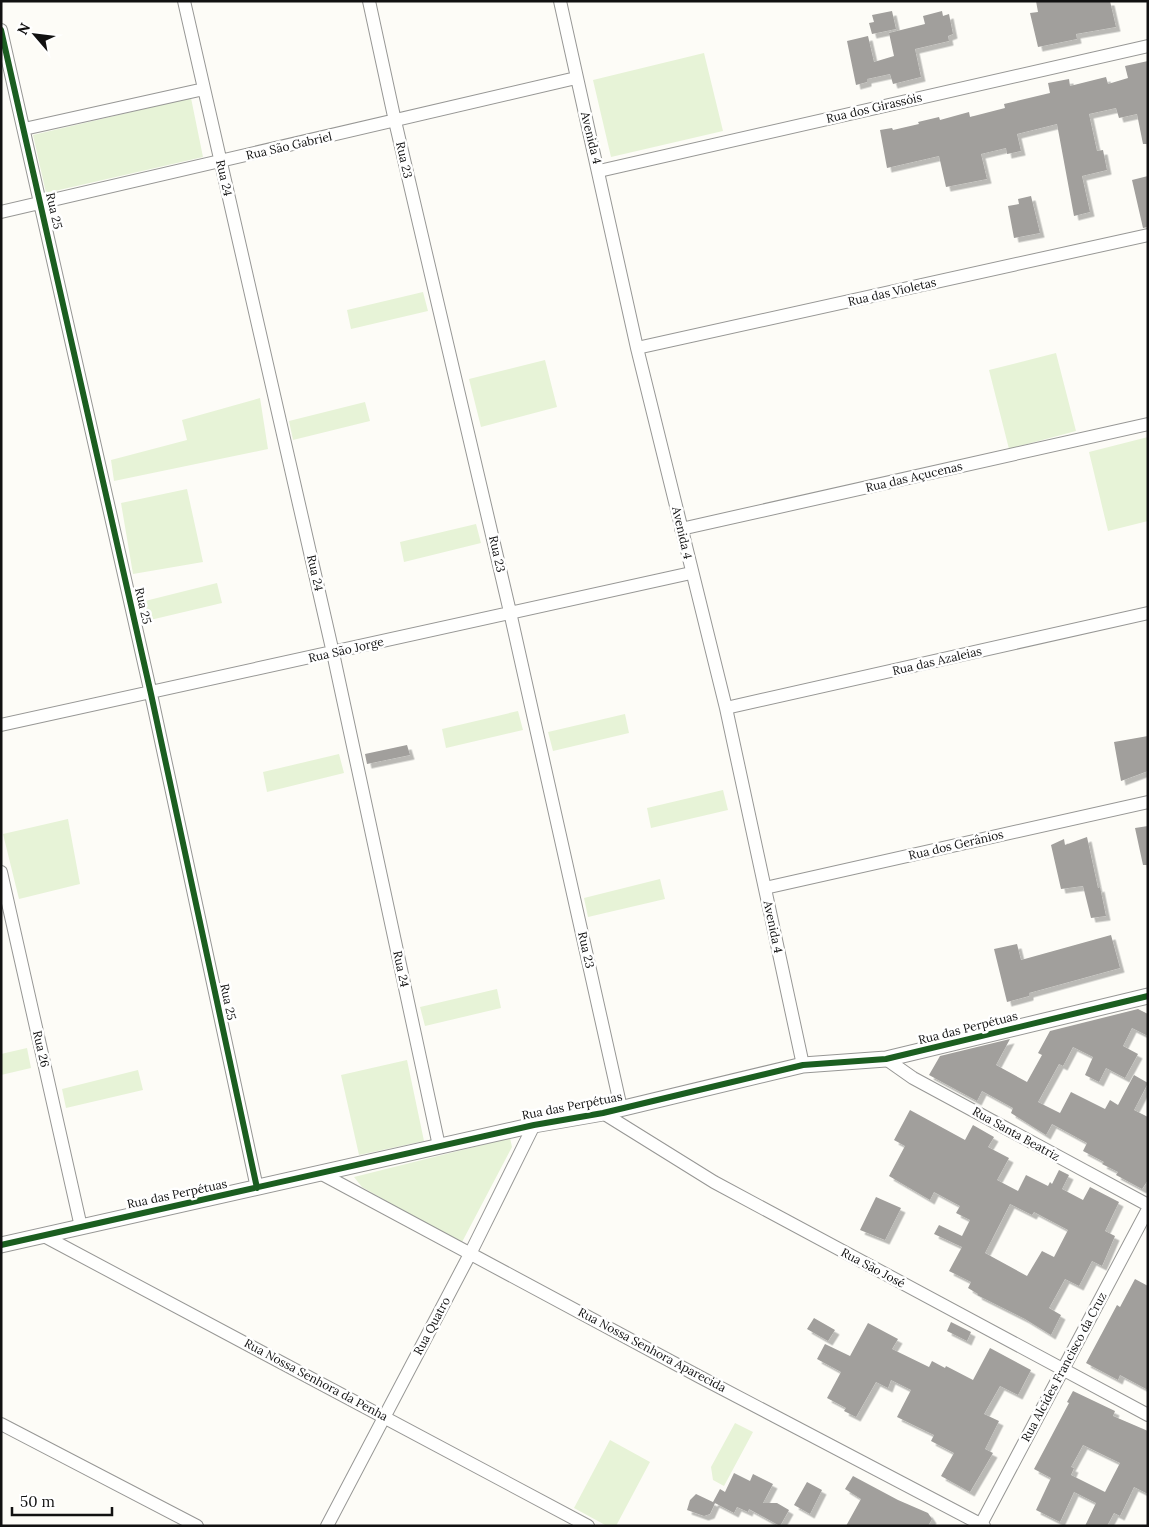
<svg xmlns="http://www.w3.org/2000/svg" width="1149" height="1527" font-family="Lora,serif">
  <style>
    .green { fill: #e7f3d7 }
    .building { fill: #a19f9c; fill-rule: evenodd; filter: url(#shadow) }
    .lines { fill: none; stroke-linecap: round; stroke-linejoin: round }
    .minor-casing { stroke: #979795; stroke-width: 14 }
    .tertiary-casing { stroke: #979795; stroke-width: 17 }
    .minor { stroke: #fffffe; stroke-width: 12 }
    .tertiary { stroke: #fffffe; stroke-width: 15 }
    .cycleway-casing { stroke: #fff; stroke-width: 9 }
    .cycleway { stroke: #1b5e20; stroke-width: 6 }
    .labels { text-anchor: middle; stroke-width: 5; stroke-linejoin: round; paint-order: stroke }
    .street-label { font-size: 12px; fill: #111; stroke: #fff }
  </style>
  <defs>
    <filter id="shadow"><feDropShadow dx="4.5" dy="4.5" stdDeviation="0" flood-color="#0004"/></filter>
  </defs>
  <rect width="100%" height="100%" fill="#fdfcf7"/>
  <!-- green -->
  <path class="green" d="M704 53 723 131 611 157 593 80Z
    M191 98 203 157 46 193 33 135Z
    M423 292 428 311 351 329 347 310Z
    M1056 353 1076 431 1009 449 989 370Z
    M545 360 557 407 481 427 469 379Z
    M260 398 268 449 114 481 111 460 187 440 182 420Z
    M365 402 370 421 293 440 289 421Z
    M1148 437V521L1108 531 1089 452Z
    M187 489 203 562 133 574 121 503Z
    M476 524 481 543 404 562 400 542Z
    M217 583 222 603 146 621 141 602Z
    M518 711 523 730 446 748 442 729Z
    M625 714 629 733 553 751 548 732Z
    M339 754 344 773 267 792 263 772Z
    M723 790 728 810 651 828 647 808Z
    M68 819 80 884 19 899 3 834Z
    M660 879 665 899 588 917 584 898Z
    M497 989 501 1008 425 1026 420 1007Z
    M27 1048 31 1068 1 1075V1054Z
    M407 1060 424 1141 359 1155 341 1075Z
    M138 1070 143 1090 66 1108 62 1089Z
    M510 1138 512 1147 461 1244 362 1187 354 1177Z
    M735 1423 753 1432 724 1486 713 1480 711 1467Z
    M610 1440 650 1462 616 1526H607L574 1508Z"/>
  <!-- building -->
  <path class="building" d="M1036 1H1110L1116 27 1076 34 1077 39 1038 47 1030 13 1038 12Z
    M892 11 896 29 872 34 869 23 874 22 872 15Z
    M942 11 943 16 949 14 953 34 948 36 949 41 915 49 921 77 893 84 890 74 867 79V82L856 85 847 41 868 36 874 62 894 56 889 33 925 24 923 16Z
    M1148 61V144H1143L1137 114 1119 118 1116 108 1089 114 1097 151 1103 150 1107 170 1082 176 1090 212 1074 216 1057 124 1017 134 1021 151 1007 154 1006 148 981 154 987 179 946 187 939 156 887 168 880 130 892 128 893 130 919 124 918 122 939 117 940 120 969 112 970 117 1005 108 1004 104 1050 93 1048 83 1069 79 1070 86 1106 77 1108 84 1128 78 1125 66Z
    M1148 176V227L1143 228 1132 180Z
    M1031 196 1040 233 1014 238 1008 206 1019 204 1018 199Z
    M1148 736V771L1121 781 1114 742Z
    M407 745 410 755 367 764 365 754Z
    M1148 826V865H1143L1135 828Z
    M1087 837 1098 888 1100 887 1106 916 1091 918 1083 886 1061 889 1051 845 1064 839 1065 845Z
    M1111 935 1120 968 1029 993V996L1007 1002 994 949 1017 944 1021 960Z
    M1138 1009 1148 1014V1036L1132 1028 1123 1046 1138 1054 1125 1078 1106 1068 1099 1082 1085 1075 1093 1057 1073 1047 1063 1066 1059 1064 1038 1102 1060 1113 1071 1092 1105 1109 1110 1100 1118 1105 1134 1075 1148 1083 1134 1110 1148 1117V1180L1142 1189 1116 1175 1118 1172 1102 1164 1104 1162 1083 1151 1087 1143 1052 1124 1046 1135 1011 1113 1013 1108 982 1091 977 1101 929 1075 940 1056 1010 1039 996 1065 1027 1082 1042 1055 1038 1053 1050 1031Z
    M910 1110 965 1140 973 1125 994 1137 988 1147 1009 1158 997 1180 1018 1191 1026 1175 1048 1186 1050 1182 1052 1184 1059 1170 1069 1175 1062 1189 1083 1200 1090 1187 1119 1202 1105 1231 1115 1236 1102 1266 1092 1261 1079 1286 1065 1279 1049 1308 1061 1315 1051 1335 1025 1319 977 1295 978 1294 968 1288 971 1282 949 1271 962 1247 934 1234 939 1225 962 1236 970 1220 956 1213 960 1206 934 1192 930 1200 889 1176 905 1146 894 1140ZM1010 1204 1032 1215 1034 1212 1068 1230 1054 1257 1042 1251 1027 1276 985 1253Z
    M876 1197 901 1208 885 1240 860 1230Z
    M1135 1279 1148 1286V1390L1120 1375 1118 1380 1086 1363 1117 1305 1120 1307Z
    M814 1318 835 1330 828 1341 807 1329Z
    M951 1322 971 1332 967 1341 947 1331Z
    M868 1323 898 1339 892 1349 929 1367 932 1361 945 1368 946 1366 973 1380 990 1348 1031 1370 1018 1395 1000 1386 984 1414 999 1421 985 1449 993 1453 970 1492 941 1476 954 1453 931 1441 934 1435 897 1417 911 1390 891 1380 888 1388 876 1382 856 1417 844 1411 846 1408 827 1398 841 1372 817 1359 825 1344 850 1356Z
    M1073 1391 1115 1411 1113 1416 1148 1431V1494L1134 1487 1120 1516 1114 1513 1107 1526H1085L1096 1503 1074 1492 1060 1522 1036 1510 1051 1478 1034 1469 1069 1403 1067 1402ZM1083 1445 1120 1463 1105 1492 1071 1475 1074 1468 1071 1467Z
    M734 1473 750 1481 753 1474 773 1484 763 1503H777L789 1510 780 1526 749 1509 748 1512 737 1507 734 1513 713 1502 720 1489 725 1492Z
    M853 1476 898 1500 928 1513 932 1519 928 1526H846L861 1499 845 1489Z
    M807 1482 822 1490 810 1514 794 1505Z
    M696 1494 715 1503 710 1514 704 1516 687 1510 690 1500Z"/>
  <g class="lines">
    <defs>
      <path id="minor" d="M184 1 333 653 439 1146
        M369 1 395 121 510 612 621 1108
        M560 1 637 348 726 708 803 1065
        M1 30 151 694 257 1188
        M24 129 204 89
        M599 171 1148 46
        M1 212 576 78
        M637 348 1148 235
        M681 529 1148 424
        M726 708 1148 613
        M1 725 691 573
        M1 872 81 1227
        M765 888 1148 802
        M886 1059 913 1078 1148 1205
        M603 1113 714 1182 1148 1415
        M320 1173 700 1377 984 1526
        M44 1236 588 1526
        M1 1424 197 1526
        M327 1526 470 1254 534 1125
        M980 1526 1148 1209"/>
      <path id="tertiary" d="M1 1245 534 1125 603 1113 803 1065 886 1059 1148 996"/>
    </defs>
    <!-- minor casing -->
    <use href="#minor" class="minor-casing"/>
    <!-- tertiary casing -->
    <use href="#tertiary" class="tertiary-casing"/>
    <!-- minor -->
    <use href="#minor" class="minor"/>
    <!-- tertiary -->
    <use href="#tertiary" class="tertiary"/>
    <defs>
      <path id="cycleway" d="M1 30 151 694 257 1188
        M1 1245 534 1125 603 1113 803 1065 886 1059 1148 996"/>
    </defs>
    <!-- cycleway casing -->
    <use href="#cycleway" class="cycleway-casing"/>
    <!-- cycleway -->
    <use href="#cycleway" class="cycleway"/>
  </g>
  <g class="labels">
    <!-- street labels -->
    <g class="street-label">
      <text transform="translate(874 108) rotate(-13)" y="4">Rua dos Girassóis</text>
      <text transform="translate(591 138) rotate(76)" y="4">Avenida 4</text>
      <text transform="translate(289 146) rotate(-13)" y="4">Rua São Gabriel</text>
      <text transform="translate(404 160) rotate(77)" y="4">Rua 23</text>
      <text transform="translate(224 178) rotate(77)" y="4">Rua 24</text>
      <text transform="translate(54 211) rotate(77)" y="4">Rua 25</text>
      <text transform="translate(892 292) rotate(-13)" y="4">Rua das Violetas</text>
      <text transform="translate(914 477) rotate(-13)" y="4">Rua das Açucenas</text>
      <text transform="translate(682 533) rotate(77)" y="4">Avenida 4</text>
      <text transform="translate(497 554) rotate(77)" y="4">Rua 23</text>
      <text transform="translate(315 573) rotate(77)" y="4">Rua 24</text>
      <text transform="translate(143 606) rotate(77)" y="4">Rua 25</text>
      <text transform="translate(346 650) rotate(-13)" y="4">Rua São Jorge</text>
      <text transform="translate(937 661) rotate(-13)" y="4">Rua das Azaleias</text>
      <text transform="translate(956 845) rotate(-13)" y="4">Rua dos Gerânios</text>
      <text transform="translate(773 927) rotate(78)" y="4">Avenida 4</text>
      <text transform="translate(586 950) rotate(77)" y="4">Rua 23</text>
      <text transform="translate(401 969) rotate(78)" y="4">Rua 24</text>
      <text transform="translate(228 1002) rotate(78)" y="4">Rua 25</text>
      <text transform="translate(968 1028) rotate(-14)" y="4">Rua das Perpétuas</text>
      <text transform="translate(41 1049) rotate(77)" y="4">Rua 26</text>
      <text transform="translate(572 1106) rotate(-11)" y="4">Rua das Perpétuas</text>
      <text transform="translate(1016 1134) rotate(29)" y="4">Rua Santa Beatriz</text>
      <text transform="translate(177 1194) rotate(-12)" y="4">Rua das Perpétuas</text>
      <text transform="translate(873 1268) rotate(28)" y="4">Rua São José</text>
      <text transform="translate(432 1326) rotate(-62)" y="4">Rua Quatro</text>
      <text transform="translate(652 1350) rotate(28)" y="4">Rua Nossa Senhora Aparecida</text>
      <text transform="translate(1064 1367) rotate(-62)" y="4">Rua Alcides Francisco da Cruz</text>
      <text transform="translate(316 1380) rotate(28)" y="4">Rua Nossa Senhora da Penha</text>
    </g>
  </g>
  <!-- border -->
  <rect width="1149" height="1527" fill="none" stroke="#111111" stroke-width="5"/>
  <!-- north arrow -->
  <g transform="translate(35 35) rotate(298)" stroke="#ffffff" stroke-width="4" paint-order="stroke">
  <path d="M0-4L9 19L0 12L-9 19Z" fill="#111111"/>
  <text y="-8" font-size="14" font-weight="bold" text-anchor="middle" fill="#111111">N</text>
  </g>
  <!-- scale -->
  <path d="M12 1507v8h100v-8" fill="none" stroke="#111111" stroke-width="2.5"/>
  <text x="20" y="1507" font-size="15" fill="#111111" stroke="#ffffff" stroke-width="4" paint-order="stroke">50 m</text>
</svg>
